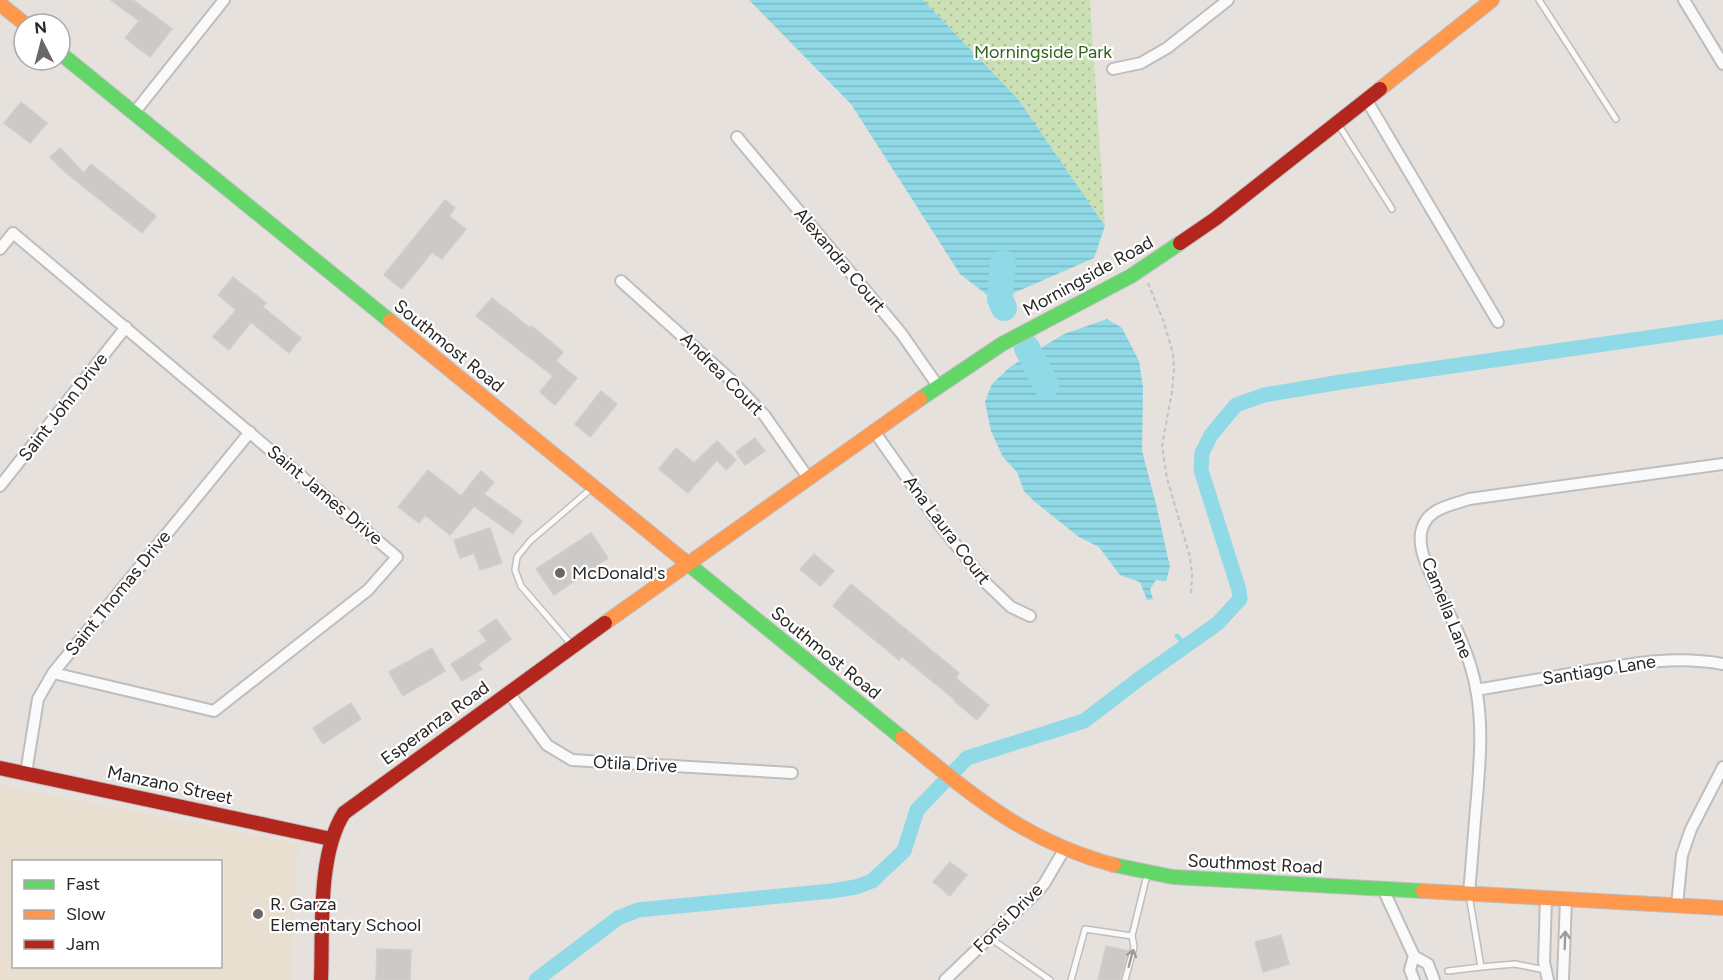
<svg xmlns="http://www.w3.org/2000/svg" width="1723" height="980" font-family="Figtree,sans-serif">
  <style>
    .education { fill: #e9dfd0; fill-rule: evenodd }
    .park { fill: url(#park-dots) }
    .water { fill: url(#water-rules) }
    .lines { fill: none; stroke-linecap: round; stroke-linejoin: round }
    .stream { stroke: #90d9e7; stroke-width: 4.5 }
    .canal { stroke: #90d9e7; stroke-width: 15 }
    .river { stroke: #90d9e7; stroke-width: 26 }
    .building { fill: #cdc9c6; stroke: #d1cdc9; stroke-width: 1.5 }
    .lane-casing { stroke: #bfbebe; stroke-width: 8 }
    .street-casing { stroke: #bfbebe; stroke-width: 14 }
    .fast-casing { stroke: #bfbebe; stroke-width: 16 }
    .slow-casing { stroke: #bfbebe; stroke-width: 16 }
    .jam-casing { stroke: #bfbebe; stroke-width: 16 }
    .path { stroke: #c2c2c1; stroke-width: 2; stroke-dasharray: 4.5 3; stroke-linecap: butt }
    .lane { stroke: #fbfafa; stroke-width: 5 }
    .street { stroke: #fbfafa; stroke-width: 10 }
    .fast { stroke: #63d668; stroke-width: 14 }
    .slow { stroke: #ff974d; stroke-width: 14 }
    .jam { stroke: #b3261e; stroke-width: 14 }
    .oneway { stroke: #9c9b9b }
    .poi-dot { fill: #6a6866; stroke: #fff; stroke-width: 2 }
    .labels { text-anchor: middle; stroke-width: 4.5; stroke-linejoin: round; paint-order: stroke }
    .park-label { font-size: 18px; fill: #2f621a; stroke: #fff }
    .street-label { font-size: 18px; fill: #272727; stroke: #fff }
    .poi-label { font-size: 18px; fill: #272727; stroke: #fff; text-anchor: start }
  </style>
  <defs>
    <pattern id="park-dots" width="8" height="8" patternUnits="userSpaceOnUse" patternTransform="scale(1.5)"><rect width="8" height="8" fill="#cbe1b5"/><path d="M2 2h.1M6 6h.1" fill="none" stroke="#aec19c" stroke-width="1.8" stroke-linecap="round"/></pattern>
    <pattern id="water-rules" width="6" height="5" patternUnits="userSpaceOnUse" patternTransform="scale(1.5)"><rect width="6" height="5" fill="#90d9e7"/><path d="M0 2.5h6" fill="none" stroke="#7cbac6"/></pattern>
  </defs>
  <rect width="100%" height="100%" fill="#e6e1dc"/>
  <!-- education -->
  <path class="education" d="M0 785 299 844 290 980H0ZM14 862H220V966H14Z"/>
  <!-- park -->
  <path class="park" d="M923 0H1090L1105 226 1018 99Z"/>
  <!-- water -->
  <path class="water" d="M749 0H923L1018 99 1105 226 1094 258 995 301 960 274 851 104Z
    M1107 319 1122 328 1139 361 1143 387 1142 451 1156 504 1170 567 1166 581 1156 580 1150 589 1153 599 1147 600 1140 582 1120 575 1099 547 1079 537 1035 502 1024 491 1017 472 1003 457 991 431 985 402 992 384 1010 367 1064 334Z"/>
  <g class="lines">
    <!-- stream -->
    <path class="stream" d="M1177 636 1186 646"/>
    <!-- canal -->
    <path class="canal" d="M536 980 618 918 638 910 831 891 856 887 872 881 904 851 917 810 967 758 1084 721 1143 676 1218 623 1240 599 1239 590 1201 470 1202 453 1211 435 1236 405 1264 395 1341 382 1723 327"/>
    <!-- river -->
    <path class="river" d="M1003 263 1000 299 1004 308
      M1027 348 1046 385"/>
  </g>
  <!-- building -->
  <path class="building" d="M111 0H133L172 29 150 57 125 38 139 21Z
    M21 102 47 123 30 143 4 123Z
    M60 148 84 173 91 164 156 216 142 233 66 173 50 157Z
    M445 200 455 208 449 216 466 229 442 259 432 252 402 289 384 275Z
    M233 277 266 303 263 307 301 338 289 353 251 322 229 350 213 337 236 310 218 295Z
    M492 298 530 328 532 326 563 352 556 361 577 378 555 405 540 392 553 376 476 316Z
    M601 391 617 404 590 437 575 424Z
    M755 438 765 451 745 465 736 452Z
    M717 441 736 460 726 470 717 460 688 493 659 469 676 448 694 463Z
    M428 470 461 496 481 471 494 482 484 494 522 521 513 534 474 506 450 535 425 515 419 523 398 507Z
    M490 528 502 563 480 570 474 553 460 558 454 540Z
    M591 533 608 558 554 595 536 569Z
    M814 554 834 571 820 586 800 569Z
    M851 584 959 673 956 678 989 705 977 720 954 701 955 700 901 656 899 660 833 606Z
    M496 619 511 639 478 664 482 669 462 681 451 664 487 641 479 631Z
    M432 648 445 671 403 696 389 672Z
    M351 703 361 719 323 744 313 728Z
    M950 862 967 875 950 896 933 882Z
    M1281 935 1289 964 1263 972 1255 942Z
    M1106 946 1128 951 1120 980H1098Z
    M377 949 411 950 410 980H376Z"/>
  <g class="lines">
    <defs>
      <path id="lane" d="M1539 0 1616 119
        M1338 124 1392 209
        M571 644 521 586 515 570 517 557 530 541 592 488
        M1469 895 1481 967 1515 964 1545 970
        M990 938 1050 980
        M1448 971 1481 967
        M1071 980 1085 929 1132 936 1147 875
        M1125 980 1134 947 1132 936"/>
      <path id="street" d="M1684 0 1723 64
        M1113 69 1141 63 1167 48 1228 0
        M1366 99 1498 322
        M134 113 224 0
        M737 137 901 333 938 386
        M0 249 13 233 397 557 368 590 214 711 53 673
        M621 281 731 380 765 416 809 479
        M874 431 940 525 987 584 1011 607 1030 616
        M0 486 126 327
        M1476 690C1511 684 1546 678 1581 672 1629 664 1675 655 1723 664
        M509 693 547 745 572 760 792 773
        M26 773 38 699 53 673 250 432
        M1383 889 1414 956 1428 964 1434 980
        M1469 893C1472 861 1474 829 1477 797 1480 760 1483 725 1476 688 1470 655 1454 624 1440 594 1432 576 1418 553 1421 533 1425 508 1450 506 1469 499L1723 464
        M1546 898 1544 962 1548 980
        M1677 905 1682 855 1691 829 1723 767
        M1414 956 1410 970 1414 980
        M945 980 1037 892 1044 884 1064 850
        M1563 980 1566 899"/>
      <path id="fast" d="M60 53 390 321
        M920 399 1002 344 1131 276 1180 243
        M682 559 902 738
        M1114 865 1173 877 1423 891"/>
      <path id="slow" d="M0 4 25 24
        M1380 89 1492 0
        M390 321 682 559
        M605 623 920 399
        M902 738C972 795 1024 841 1114 865
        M1423 891 1723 908"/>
      <path id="jam" d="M1180 243 1215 219 1380 89
        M0 768 331 839
        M321 980C323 931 317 855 344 813L605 623"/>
    </defs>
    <!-- lane casing -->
    <use href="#lane" class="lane-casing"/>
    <!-- street casing -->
    <use href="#street" class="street-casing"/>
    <!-- fast casing -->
    <use href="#fast" class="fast-casing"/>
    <!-- slow casing -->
    <use href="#slow" class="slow-casing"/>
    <!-- jam casing -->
    <use href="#jam" class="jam-casing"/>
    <!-- path -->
    <path class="path" d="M1148 283 1163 320 1173 353 1174 369 1172 392 1162 446 1167 478 1190 557 1192 575 1191 595"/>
    <!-- lane -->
    <use href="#lane" class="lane"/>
    <!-- street -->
    <use href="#street" class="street"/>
    <!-- fast -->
    <use href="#fast" class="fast"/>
    <!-- slow -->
    <use href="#slow" class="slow"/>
    <!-- jam -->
    <use href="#jam" class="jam"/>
  </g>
  <!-- one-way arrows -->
  <defs><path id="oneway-shaft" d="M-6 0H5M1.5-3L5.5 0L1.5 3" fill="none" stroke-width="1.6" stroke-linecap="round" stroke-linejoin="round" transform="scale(1.5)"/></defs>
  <g class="oneway">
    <use href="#oneway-shaft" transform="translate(1565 940) rotate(-88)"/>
    <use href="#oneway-shaft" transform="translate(1131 958) rotate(-75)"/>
  </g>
  <!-- markers -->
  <g class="poi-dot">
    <circle cx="560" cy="573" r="6"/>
    <circle cx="258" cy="914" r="6"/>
  </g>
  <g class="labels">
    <!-- park labels -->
    <g class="park-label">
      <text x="1043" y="58">Morningside Park</text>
    </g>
    <!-- street labels -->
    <g class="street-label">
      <text transform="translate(840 260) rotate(50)" y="6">Alexandra Court</text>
      <text transform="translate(1088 276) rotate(-29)" y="6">Morningside Road</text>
      <text transform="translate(449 346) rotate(39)" y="6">Southmost Road</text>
      <text transform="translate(722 374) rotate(45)" y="6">Andrea Court</text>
      <text transform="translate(63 407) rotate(-52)" y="6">Saint John Drive</text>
      <text transform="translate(325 495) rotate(40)" y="6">Saint James Drive</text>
      <text transform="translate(947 530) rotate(53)" y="6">Ana Laura Court</text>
      <text transform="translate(118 593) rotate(-51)" y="6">Saint Thomas Drive</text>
      <text transform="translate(1447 608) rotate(68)" y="6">Camella Lane</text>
      <text transform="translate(826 653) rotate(39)" y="6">Southmost Road</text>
      <text transform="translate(1599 670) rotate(-9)" y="6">Santiago Lane</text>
      <text transform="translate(435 723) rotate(-36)" y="6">Esperanza Road</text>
      <text transform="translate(635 764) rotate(3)" y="6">Otila Drive</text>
      <text transform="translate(170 785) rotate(12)" y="6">Manzano Street</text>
      <text transform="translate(1255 864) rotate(3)" y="6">Southmost Road</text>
      <text transform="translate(1008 918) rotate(-45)" y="6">Fonsi Drive</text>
    </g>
    <!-- poi labels -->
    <g class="poi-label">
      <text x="572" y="579">McDonald's</text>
      <text x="270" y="910">R. Garza<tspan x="270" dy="21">Elementary School</tspan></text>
    </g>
  </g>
  <!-- legend -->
  <rect x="12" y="860" width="210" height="108" fill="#ffffff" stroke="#a9a9a9" stroke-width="1.5"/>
  <rect x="24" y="880" width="30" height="9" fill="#63d668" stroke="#a9a9a9" stroke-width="1.5"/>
  <text x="66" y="890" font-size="18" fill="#272727">Fast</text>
  <rect x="24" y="910" width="30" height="9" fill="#ff974d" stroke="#a9a9a9" stroke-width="1.5"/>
  <text x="66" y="920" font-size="18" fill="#272727">Slow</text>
  <rect x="24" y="940" width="30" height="9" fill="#b3261e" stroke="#a9a9a9" stroke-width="1.5"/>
  <text x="66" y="950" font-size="18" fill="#272727">Jam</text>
  <!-- north arrow -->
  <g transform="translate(42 42) rotate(354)"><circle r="28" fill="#ffffff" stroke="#a9a9a9" stroke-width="1.5"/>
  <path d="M0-4.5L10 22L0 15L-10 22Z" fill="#6a6866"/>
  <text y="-9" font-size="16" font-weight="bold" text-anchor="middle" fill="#272727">N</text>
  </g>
</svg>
